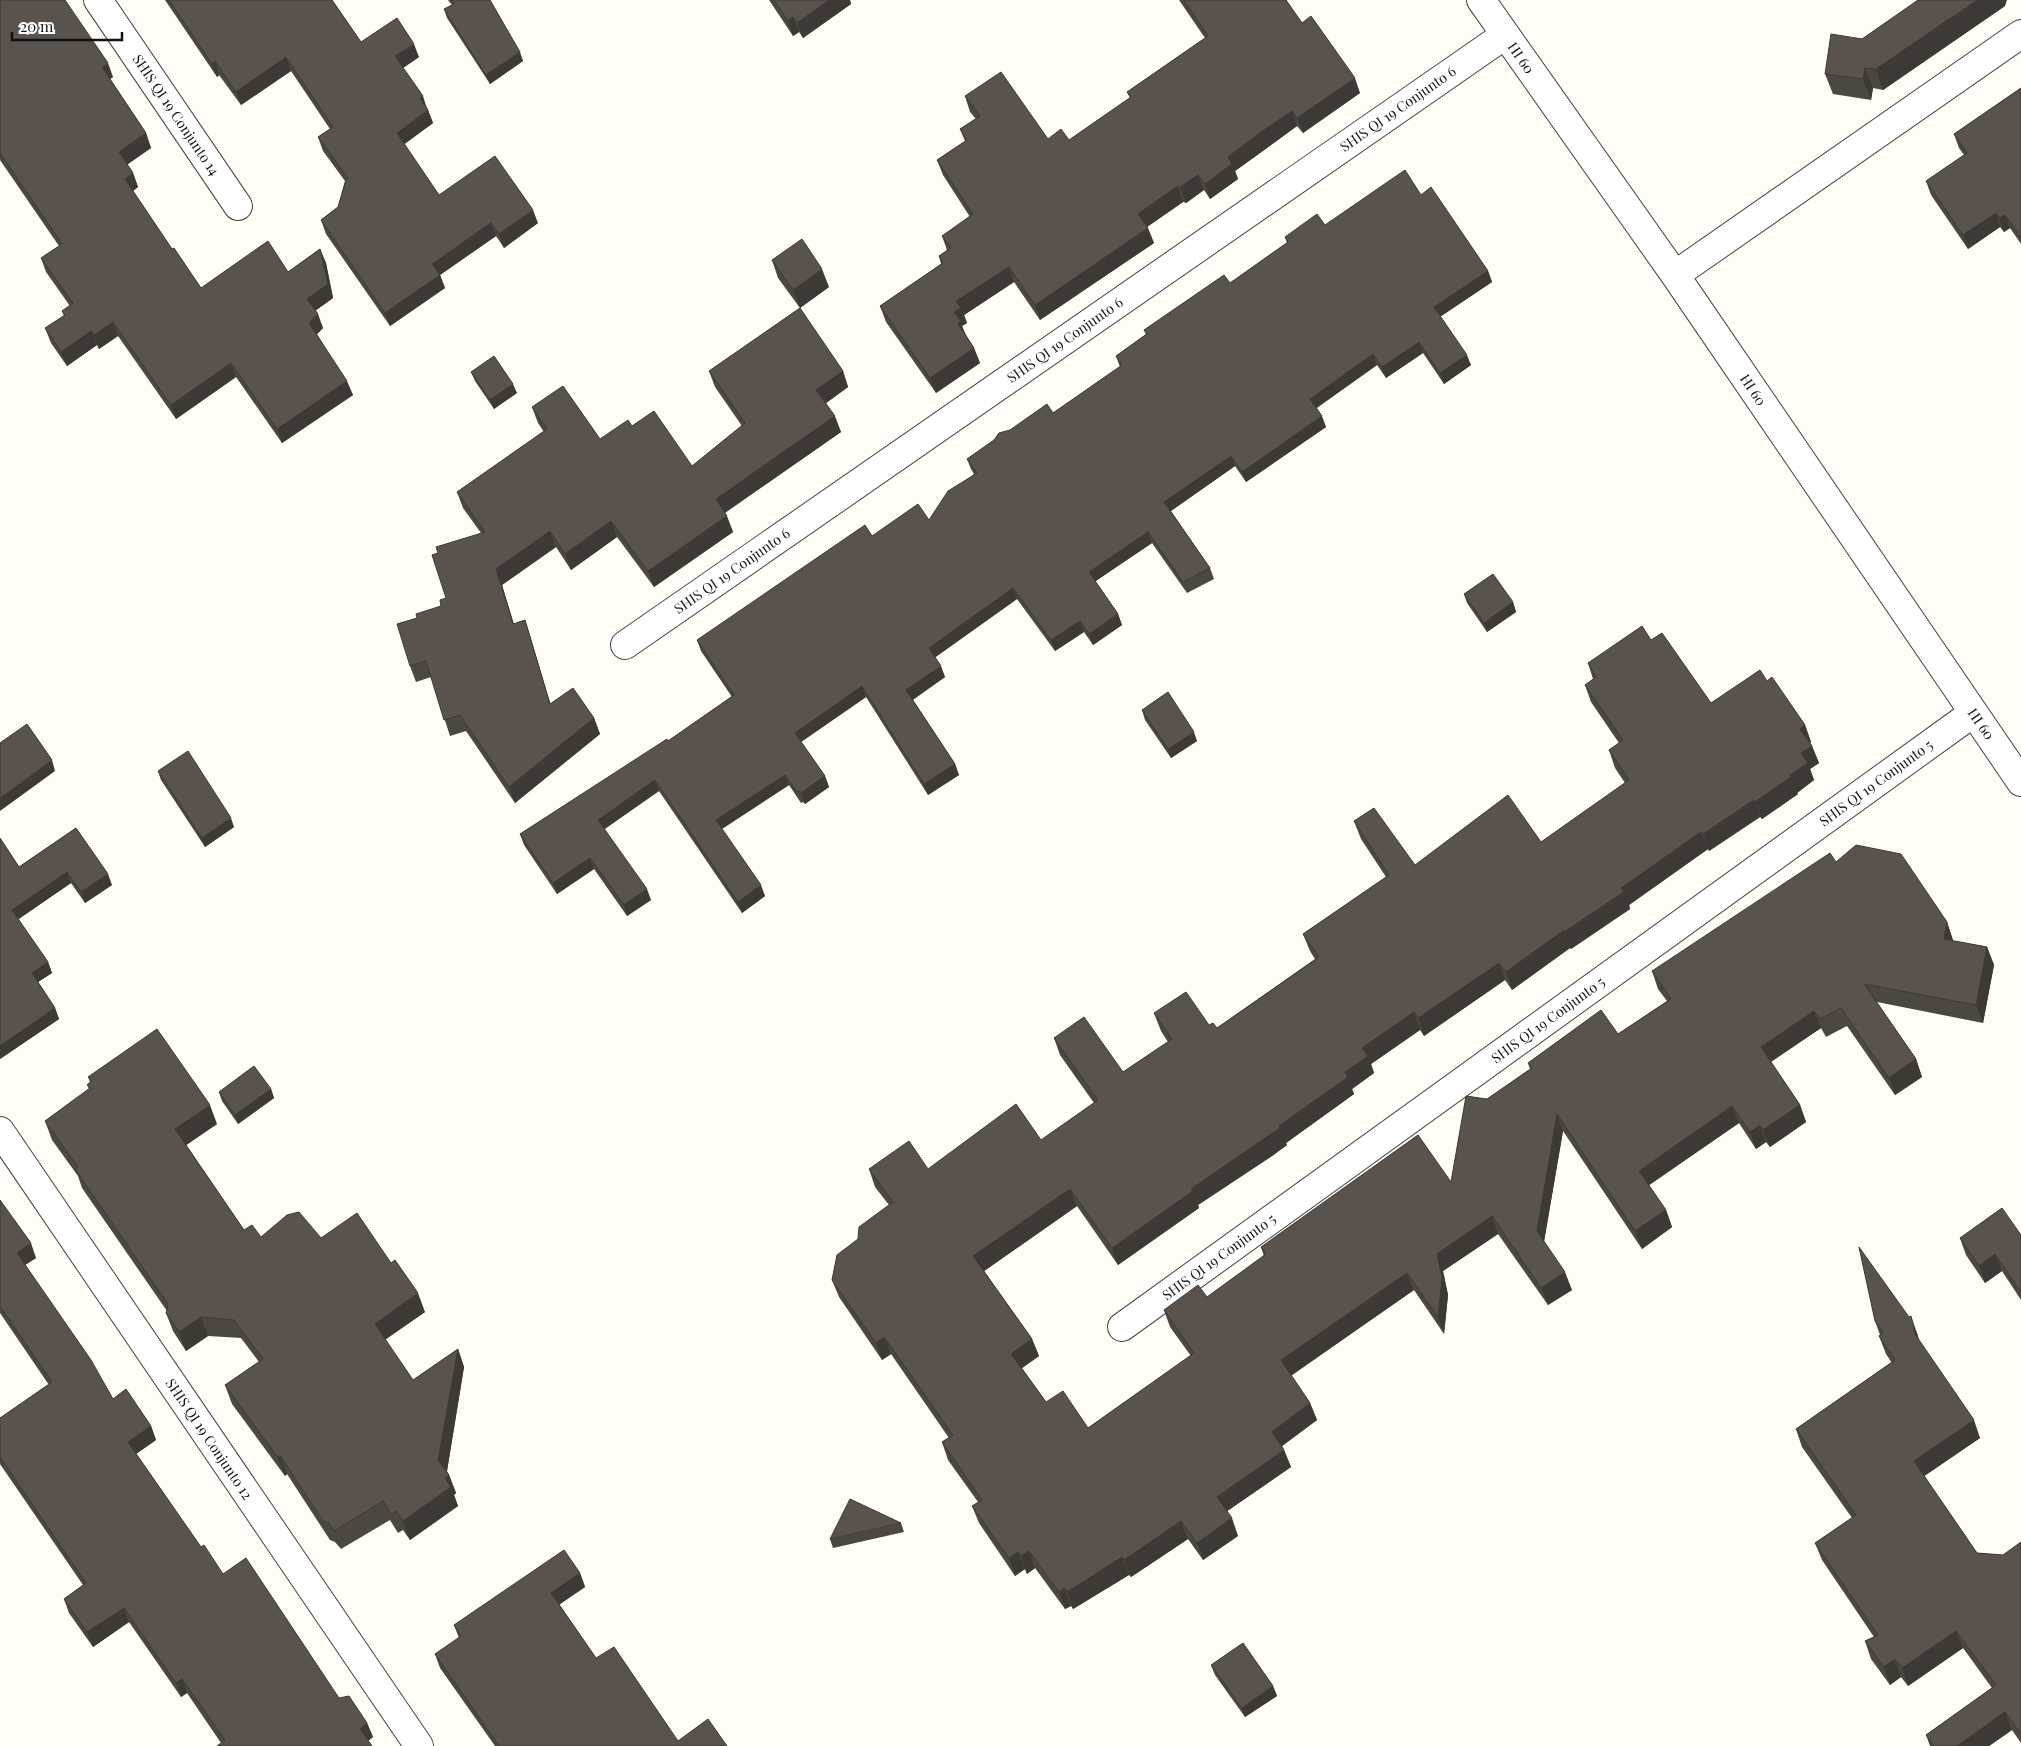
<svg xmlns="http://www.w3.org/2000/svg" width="2021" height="1746" font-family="'Playfair Display',serif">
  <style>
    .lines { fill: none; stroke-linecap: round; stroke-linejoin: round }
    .minor-casing { stroke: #444; stroke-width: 30 }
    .minor { stroke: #fff; stroke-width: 28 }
    .wall { fill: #4d4742 }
    .shaded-wall { fill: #3f3936 }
    .building { fill: #5a524d; stroke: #3f3936 }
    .labels { text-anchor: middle; stroke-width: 5; stroke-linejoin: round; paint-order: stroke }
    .street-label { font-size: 14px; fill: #111; stroke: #fff }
  </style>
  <rect width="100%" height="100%" fill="#fffdf5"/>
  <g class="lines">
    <defs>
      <path id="minor" d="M98 0 238 206
        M1481 0 1675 275 2021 782
        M1675 275 2021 34
        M625 645 1505 35
        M0 1131 419 1746
        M1122 1327 1973 713"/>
    </defs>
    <!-- minor casing -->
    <use href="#minor" class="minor-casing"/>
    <!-- minor -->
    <use href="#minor" class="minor"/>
  </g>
  <!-- wall -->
  <path class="wall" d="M0 0 113 77 110 79 146 133 151 148 127 164 133 173 138 187 133 191 172 249 201 288 288 272 320 249 326 263 333 298 315 311 323 328 317 334 353 395 282 443 236 377 176 419 118 336 99 349 97 345 67 366 51 343 45 328 64 316 62 311 70 306 46 272 41 258 59 246 0 160Z
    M165 0H332L361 42 419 57 403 68 428 110 433 123 404 144 439 195 538 223 504 248 496 236 440 275 445 288 390 326 326 234 321 220 338 207 345 181 323 151 318 137 330 129 291 71 241 105 219 75 217 77Z
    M448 0H490L523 61 490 84 447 18 444 9 452 5Z
    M769 0H850L851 4 803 38 799 32 793 36Z
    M1179 0H1286L1302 23 1360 93 1303 133 1297 126 1267 148 1235 171 1238 179 1210 199 1204 190 1186 203 1183 202 1147 227 1154 243 1040 320 1014 282 964 315 967 323 962 326 966 335 974 348 980 363 936 393 886 322 880 306 941 264 939 256 947 250 942 236 970 217 943 175 937 160 965 141 960 129 976 119 970 112 965 96 1048 139 1069 140 1130 98 1127 92 1205 38Z
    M2005 6 1883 90 1873 88 1871 100 1833 94 1825 74 1862 39Z
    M2021 88V244L2010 228 2004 232 2000 227 1968 249 1931 195 1926 181 1964 155 1959 148 1954 134Z
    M1421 195 1488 271 1492 282 1440 317 1471 365 1444 384 1423 353 1386 378 1377 365 1316 408 1326 427 1246 482 1235 466 1171 511 1210 568 1214 579 1187 593 1152 543 1095 581 1118 614 1122 625 1093 645 1084 632 1055 651 1017 599 935 657 945 677 913 700 955 764 959 775 928 795 866 697 801 742 825 776 829 787 805 804 803 802 801 803 789 785 722 829 765 896 742 913 659 791 604 829 651 900 627 916 594 869 557 894 524 845 520 834 668 741 732 697 701 651 697 640 872 536 929 520 974 474 971 469 967 459 1010 430 1053 413 1120 367 1116 356 1146 334 1144 330 1230 283 1287 243 1285 237Z
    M772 260 829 287 800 308 778 278Z
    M709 371H843L848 387 826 403 841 432 725 513 733 532 654 587 617 537 571 570 556 547 502 585 514 624 525 620 530 636 550 703 594 718 600 734 515 803 466 731 450 736 431 677 416 682 410 666 417 618 441 606 446 598 438 553 481 533 463 508 457 492 544 432 538 423 532 407 600 439 692 466 742 426 715 387Z
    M471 372 517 393 494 409 475 381Z
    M1464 594 1513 602 1516 612 1487 632 1467 603Z
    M1651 640 1711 703 1767 681 1805 725 1811 742 1810 743 1812 746 1819 763 1810 769 1814 780 1797 793 1798 794 1762 819 1760 817 1709 851 1708 849 1629 905 1630 909 1571 949 1570 948 1512 990 1505 980 1424 1036 1420 1030 1371 1064 1374 1073 1352 1089 1354 1094 1286 1143 1287 1145 1272 1156 1198 1205 1199 1208 1118 1265 1077 1206 984 1271 1032 1339 1039 1356 1022 1368 1046 1402 1088 1428 1191 1356 1170 1327 1164 1310 1207 1297 1264 1256 1261 1247 1451 1182 1487 1099 1530 1069 1528 1063 1618 1034 1667 1001 1658 989 1652 971 1836 862 1947 922 1953 941 1987 947 1994 965 1983 1023 1877 1002 1916 1059 1922 1077 1895 1095 1847 1026 1826 1037 1821 1028 1771 1062 1800 1105 1806 1122 1770 1147 1766 1142 1756 1149 1739 1123 1649 1185 1666 1210 1672 1227 1642 1249 1563 1131 1544 1241 1572 1290 1548 1305 1498 1234 1443 1271 1448 1295 1444 1334 1414 1290 1291 1375 1310 1403 1317 1420 1282 1446 1284 1450 1291 1467 1227 1511 1238 1536 1203 1560 1188 1539 1131 1577 1129 1575 1073 1609 1071 1606 1065 1609 1035 1568 1027 1574 1025 1569 1015 1576 979 1523 972 1506 978 1502 948 1460 942 1442 949 1438 891 1354 882 1360 839 1297 832 1280 858 1239 889 1205 875 1187 869 1169H928L1041 1140 1094 1103 1060 1055 1054 1038 1123 1072 1168 1042 1161 1031 1154 1013 1209 1025 1217 1028 1315 959 1310 951 1303 934 1386 877 1361 839 1354 821 1415 865 1541 842 1625 783 1615 768 1609 750 1619 743 1591 702 1585 685 1593 679 1588 663Z
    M1142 710 1197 741 1171 758 1145 720Z
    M158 771 234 827 205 847 161 780Z
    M76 828 112 885 85 903 71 883 18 919 48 962 52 973 38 982 55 1008 59 1019 0 1059V838L19 867Z
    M88 1077 217 1124 186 1145 244 1230 261 1237 321 1238 425 1312 385 1340 413 1380 458 1349 464 1367 447 1471 449 1475 456 1493 454 1495 458 1506 410 1540 403 1530 398 1533 390 1520 341 1549 335 1542 330 1540 287 1474 285 1476 232 1404 225 1385 259 1362 241 1338 208 1336 186 1351 173 1331 166 1313 167 1311 82 1188 78 1176 52 1140 45 1121 89 1089 87 1085 90 1082Z
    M271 1089 274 1098 238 1124 222 1101 219 1092Z
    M0 1200 36 1258 25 1265 113 1399 151 1426 156 1440 136 1454 201 1547 223 1574 339 1698 367 1723 373 1737 368 1741 221 1743 187 1693 181 1697 129 1622 93 1647 69 1613 64 1599 83 1585 0 1464V1418L49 1385 0 1313Z
    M2021 1235V1300L2002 1271 1985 1283 1966 1255 1960 1238Z
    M1875 1321 1917 1333 1919 1340 1980 1438 1924 1476 1977 1553 2003 1555 2021 1542V1743L2012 1730 1989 1746H1930L1926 1735 1992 1688 1963 1648 1908 1686 1901 1677 1890 1685 1871 1659 1865 1641 1874 1637 1822 1560 1815 1543 1852 1518 1802 1447 1796 1429 1892 1363 1886 1354 1879 1336 1880 1335Z
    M901 1523 904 1532 833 1548 830 1539Z
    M580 1573 585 1587 559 1604 596 1658 678 1741 727 1746H495L440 1668 435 1654 459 1638 454 1625Z
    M1211 1665 1273 1686 1277 1696 1245 1717 1215 1675Z"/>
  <!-- shaded-wall -->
  <path class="shaded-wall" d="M829 0H850L851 4 803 38 797 23Z
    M1977 0H2007L2005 6 1883 90 1876 69Z
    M793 17 799 32 793 36 788 21Z
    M414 44 419 57 400 70 395 56Z
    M520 52 523 61 490 84 486 75Z
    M286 57 291 71 241 105 236 92Z
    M215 61 219 75 217 77 212 64Z
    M108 63 113 77 107 81 102 67Z
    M1865 68 1873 88 1871 100 1863 79Z
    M1355 78 1360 93 1303 133 1297 118Z
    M423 96 427 109 420 98Z
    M428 110 433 123 402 146 397 133Z
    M1292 111 1297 126 1267 148 1235 171 1238 179 1210 199 1205 184 1228 157 1261 132Z
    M146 133 151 148 124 167 119 152Z
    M133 173 138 187 130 193 125 179Z
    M1198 175 1204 190 1186 203 1180 187Z
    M1178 186 1183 202 1144 229 1138 214Z
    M533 210 538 223 504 248 499 234Z
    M1996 213 2000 227 1968 249 1963 235Z
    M2005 215 2010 228 2004 232 1999 218Z
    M491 223 496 236 437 277 432 264Z
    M1148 228 1154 243 1040 320 1035 305Z
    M320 249 326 263 333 298 312 313 307 299Z
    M1009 267 1014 282 964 315 967 323 962 326 966 337 964 339 954 312 956 301Z
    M822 269 829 287 800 308 793 290Z
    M1488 271 1492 282 1438 318 1434 307Z
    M440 275 445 288 390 326 385 313Z
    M318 314 323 328 314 337 309 323Z
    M113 322 118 336 99 349 94 335Z
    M91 331 97 345 67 366 61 352Z
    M1419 342 1423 353 1386 378 1382 367Z
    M974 348 980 363 936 393 930 378Z
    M1373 354 1377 365 1314 410 1310 399Z
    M1467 355 1471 365 1444 384 1440 373Z
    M231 363 236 377 176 419 171 405Z
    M843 371 848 387 822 406 816 390Z
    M347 381 353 395 282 443 277 429Z
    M513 384 517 393 494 409 490 400Z
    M835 416 841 432 721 515 716 499Z
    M1322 416 1326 427 1246 482 1242 472Z
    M1231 456 1235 466 1168 513 1164 502Z
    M727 516 733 532 654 587 648 571Z
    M611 521 617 537 571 570 565 554Z
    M550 531 556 547 502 585 518 640 513 624 496 569Z
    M1148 532 1152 543 1093 583 1089 572Z
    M1013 588 1017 599 933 659 929 648Z
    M1513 602 1516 612 1487 632 1484 623Z
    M1118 614 1122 625 1093 645 1089 634Z
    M525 620 530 636 555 720 550 704Z
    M1080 621 1084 632 1055 651 1051 640Z
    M941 666 945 677 910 701 906 690Z
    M862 686 866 697 798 744 795 733Z
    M594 718 600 734 515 803 509 787Z
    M1805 725 1811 742 1806 746 1800 729Z
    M1194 732 1197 741 1171 758 1168 749Z
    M1812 746 1819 763 1810 769 1814 780 1797 793 1798 794 1762 819 1755 802 1790 775 1801 753Z
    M52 760 55 771 0 811V798Z
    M955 764 959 775 928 795 924 784Z
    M785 775 789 785 720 830 716 820Z
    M825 776 829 787 805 804 801 793Z
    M655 780 659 791 602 831 598 820Z
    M1754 800 1760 817 1709 851 1703 834Z
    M231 818 234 827 205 847 202 838Z
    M1701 832 1708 849 1629 905 1630 909 1571 949 1564 932 1621 888Z
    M590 858 594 869 557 894 553 883Z
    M67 872 71 883 16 921 12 910Z
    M108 874 112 885 85 903 81 892Z
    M761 885 765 896 742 913 738 902Z
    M647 889 651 900 627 916 624 905Z
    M1947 922 1953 940 1950 956 1944 939Z
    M1564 930 1570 948 1512 990 1506 972Z
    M1987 947 1994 965 1983 1023 1976 1005Z
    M48 962 52 973 35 984 32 973Z
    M1499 963 1505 980 1424 1036 1418 1018Z
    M55 1008 59 1019 0 1059V1046Z
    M1814 1011 1821 1028 1767 1064 1761 1047Z
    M1414 1012 1420 1030 1371 1064 1374 1073 1352 1089 1354 1094 1286 1143 1287 1145 1272 1156 1198 1205 1199 1208 1118 1265 1112 1248 1191 1189 1279 1126 1345 1072 1362 1048Z
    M1916 1059 1922 1077 1895 1095 1889 1078Z
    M271 1089 274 1098 238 1124 235 1115Z
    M210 1105 217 1124 182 1148 175 1129Z
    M1800 1105 1806 1122 1770 1147 1763 1130Z
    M1732 1106 1739 1123 1645 1188 1639 1171Z
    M1557 1114 1563 1131 1543 1248 1537 1231Z
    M1760 1125 1766 1142 1756 1149 1750 1132Z
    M1070 1189 1077 1206 980 1274 973 1256Z
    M1666 1210 1672 1227 1642 1249 1635 1231Z
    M1492 1216 1498 1234 1443 1271 1448 1295 1444 1334 1438 1317 1437 1254Z
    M31 1243 36 1258 22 1267 17 1253Z
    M1995 1254 2002 1271 1985 1283 1979 1266Z
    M1565 1272 1572 1290 1548 1305 1541 1288Z
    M1407 1273 1414 1290 1288 1378 1281 1360Z
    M418 1293 425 1312 381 1342 375 1324Z
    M1911 1316 1917 1333 1922 1352 1915 1334Z
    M201 1317 208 1336 186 1351 179 1332Z
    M884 1337 891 1354 882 1360 876 1343Z
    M1032 1339 1039 1356 1018 1371 1011 1354Z
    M458 1349 464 1367 446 1477 449 1475 456 1493 454 1495 458 1506 410 1540 403 1521 438 1460Z
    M1310 1403 1317 1420 1278 1449 1272 1432Z
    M1974 1420 1980 1438 1920 1479 1914 1461Z
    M151 1426 156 1440 133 1456 128 1442Z
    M1284 1450 1291 1467 1223 1514 1217 1497Z
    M280 1455 287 1474 285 1476 278 1458Z
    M1232 1518 1238 1536 1203 1560 1197 1543Z
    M1181 1521 1188 1539 1131 1577 1124 1560Z
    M1029 1551 1035 1568 1027 1574 1021 1556Z
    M1018 1552 1025 1569 1015 1576 1009 1558Z
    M1122 1557 1129 1575 1073 1609 1067 1592Z
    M580 1573 585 1587 556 1607 551 1593Z
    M1064 1588 1071 1606 1065 1609 1059 1592Z
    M124 1608 129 1622 93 1647 87 1632Z
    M1956 1631 1963 1648 1908 1686 1902 1668Z
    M1895 1659 1901 1677 1890 1685 1884 1667Z
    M182 1679 187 1693 181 1697 176 1683Z
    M1273 1686 1277 1696 1245 1717 1242 1708Z
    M2005 1712 2012 1730 1989 1746H1957Z
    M367 1723 373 1737 365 1743 360 1729Z"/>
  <!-- building -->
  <path class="building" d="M0 0H65L108 63 102 67 146 133 119 152 133 173 125 179 172 249 174 248 201 288 268 241 288 272 320 249 328 284 307 299 318 314 309 323 347 381 277 429 231 363 171 405 113 322 94 335 91 331 61 352 45 328 65 315 62 311 73 303 41 258 62 244 0 153Z
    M169 0H332L361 42 397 18 414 44 395 56 423 96 420 98 428 110 397 133 439 195 495 156 533 210 499 234 491 223 432 264 440 275 385 313 321 220 338 207 346 180 348 178 318 137 333 127 286 57 236 92 215 61 212 64Z
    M451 0H490L520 52 486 75 444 9 454 4Z
    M774 0H829L797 23 793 17 788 21Z
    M1184 0H1286L1302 23 1311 16 1355 78 1297 118 1292 111 1261 132 1228 157 1232 164 1205 184 1198 175 1180 187 1178 186 1138 214 1148 228 1035 305 1009 267 956 301 961 308 954 312 961 321 958 324 974 348 930 378 880 306 943 263 939 256 951 248 942 236 973 214 937 160 967 140 960 129 980 116 965 96 1001 72 1048 139 1061 129 1069 140 1131 97 1127 92 1208 36Z
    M1918 0H1977L1876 69 1865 68 1863 79 1825 74 1831 34 1862 39Z
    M2021 88V238L2005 215 1999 218 1996 213 1963 235 1926 181 1967 153 1954 134Z
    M1405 170 1421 195 1431 187 1488 271 1434 307 1467 355 1440 373 1419 342 1382 367 1373 354 1310 399 1322 416 1242 472 1231 456 1164 502 1210 568 1183 582 1148 532 1089 572 1118 614 1089 634 1080 621 1051 640 1013 588 929 648 941 666 906 690 955 764 924 784 862 686 795 733 825 776 801 793 800 791 797 792 785 775 716 820 761 885 738 902 655 780 598 820 647 889 624 905 590 858 553 883 520 834 667 739 668 741 734 695 697 640 865 525 872 536 918 504 929 520 948 491 977 473 967 459 994 440 999 433 1010 430 1047 404 1053 413 1122 365 1116 356 1147 334 1144 330 1224 275 1230 283 1288 242 1285 237 1317 214 1325 225Z
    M802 239 822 269 793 290 772 260Z
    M800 308 843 371 816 390 835 416 716 499 727 516 648 571 611 521 565 554 550 531 496 569 513 624 525 620 550 704 573 688 594 718 509 787 460 715 444 720 426 661 410 666 397 624 417 618 416 614 441 606 440 600 446 598 432 555 438 553 436 547 485 532 457 492 547 429 532 407 563 386 600 439 628 420 632 426 654 411 692 466 745 423 709 371Z
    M494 356 513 384 490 400 471 372Z
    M1493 574 1513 602 1484 623 1464 594Z
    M1642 626 1651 640 1662 633 1711 703 1760 670 1767 681 1772 677 1805 725 1800 729 1812 746 1801 753 1808 763 1790 775 1791 777 1755 802 1754 800 1703 834 1701 832 1621 888 1624 892 1564 932V930L1506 972 1499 963 1418 1018 1414 1012 1362 1048 1368 1056 1345 1072 1348 1077 1279 1126 1280 1128 1265 1138 1191 1189 1193 1191 1112 1248 1070 1189 973 1256 1032 1339 1011 1354 1046 1402 1063 1391 1088 1428 1194 1353 1164 1310 1198 1285 1207 1297 1266 1254 1261 1247 1418 1135 1451 1182 1466 1096 1487 1099 1532 1068 1528 1063 1601 1010 1618 1034 1671 999 1652 971 1830 853 1836 862 1856 845 1901 854 1947 922 1944 939 1987 947 1976 1005 1864 984 1916 1059 1889 1078 1841 1008 1820 1019 1814 1011 1761 1047 1800 1105 1763 1130 1760 1125 1750 1132 1732 1106 1639 1171 1666 1210 1635 1231 1557 1114 1537 1231 1565 1272 1541 1288 1492 1216 1437 1254 1442 1278 1438 1317 1407 1273 1281 1360 1310 1403 1272 1432 1284 1450 1217 1497 1232 1518 1197 1543 1181 1521 1124 1560 1122 1557 1067 1592 1064 1588 1059 1592 1029 1551 1021 1556 1018 1552 1009 1558 972 1506 982 1500 942 1442 953 1435 884 1337 876 1343 832 1280 837 1255 858 1239 859 1227 893 1202 869 1169 909 1141 928 1169 1016 1104 1041 1140 1098 1100 1054 1038 1084 1017 1123 1072 1172 1039 1154 1013 1186 992 1209 1025 1213 1023 1217 1028 1319 957 1303 934 1389 875 1354 821 1374 808 1415 865 1508 795 1541 842 1629 780 1609 750 1623 740 1585 685 1596 677 1588 663Z
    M1168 692 1194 732 1168 749 1142 710Z
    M27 724 52 760 0 798V743Z
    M188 751 231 818 202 838 158 771Z
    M76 828 108 874 81 892 67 872 12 910 48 962 32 973 55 1008 0 1046V838L19 867Z
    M157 1029 210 1105 175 1129 244 1230 252 1225 261 1237 287 1215 299 1212 321 1238 357 1213 391 1263 395 1260 418 1293 375 1324 413 1380 458 1349 438 1460 449 1475 445 1478 451 1487 403 1521 396 1511 391 1514 383 1501 334 1531 329 1523 323 1521 280 1455 278 1458 225 1385 263 1359 234 1320 201 1317 179 1332 166 1313 168 1304 75 1169 78 1167 45 1121 90 1088 87 1085 92 1081 88 1077Z
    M254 1066 271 1089 235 1115 219 1092Z
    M0 1200 31 1243 17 1253 91 1360 113 1399 126 1389 151 1426 128 1442 201 1547 204 1545 223 1574 246 1558 339 1698 349 1696 367 1723 360 1729 372 1746H217L225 1740 182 1679 176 1683 124 1608 87 1632 64 1599 86 1583 0 1457V1418L52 1382 0 1306Z
    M2002 1208 2021 1235V1292L1995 1254 1979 1266 1960 1238Z
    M1859 1247 1909 1317 1911 1316 1915 1334 1974 1420 1914 1461 1977 1553 2003 1555 2021 1542V1734L2005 1712 1957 1746H1934L1926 1735 1996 1685 1956 1631 1902 1668 1895 1659 1884 1667 1865 1641 1878 1635 1815 1543 1856 1515 1796 1429 1895 1360 1879 1336 1883 1333 1875 1321Z
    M850 1499 901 1523 830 1539Z
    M564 1550 580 1573 551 1593 596 1658 614 1647 678 1741 708 1719 727 1746H499L435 1654 461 1636 454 1625Z
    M1243 1643 1273 1686 1242 1708 1211 1665Z"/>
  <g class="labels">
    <!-- street labels -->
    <g class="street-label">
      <text transform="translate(1521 58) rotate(55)" y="5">HI 60</text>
      <text transform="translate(1398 109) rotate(-35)" y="5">SHIS QI 19 Conjunto 6</text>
      <text transform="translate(176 115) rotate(56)" y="5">SHIS QI 19 Conjunto 14</text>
      <text transform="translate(1065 340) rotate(-35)" y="5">SHIS QI 19 Conjunto 6</text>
      <text transform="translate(1753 390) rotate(56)" y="5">HI 60</text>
      <text transform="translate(732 571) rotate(-35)" y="5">SHIS QI 19 Conjunto 6</text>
      <text transform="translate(1981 724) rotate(55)" y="5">HI 60</text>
      <text transform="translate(1876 783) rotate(-36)" y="5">SHIS QI 19 Conjunto 5</text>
      <text transform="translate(1548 1020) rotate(-36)" y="5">SHIS QI 19 Conjunto 5</text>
      <text transform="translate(1219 1257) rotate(-36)" y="5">SHIS QI 19 Conjunto 5</text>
      <text transform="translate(209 1439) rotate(56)" y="5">SHIS QI 19 Conjunto 12</text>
    </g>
  </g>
  <!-- scale -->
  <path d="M12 32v8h110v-8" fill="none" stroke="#111111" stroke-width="2.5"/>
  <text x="20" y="32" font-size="15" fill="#111111" stroke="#ffffff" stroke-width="4" paint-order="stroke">20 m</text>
</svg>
